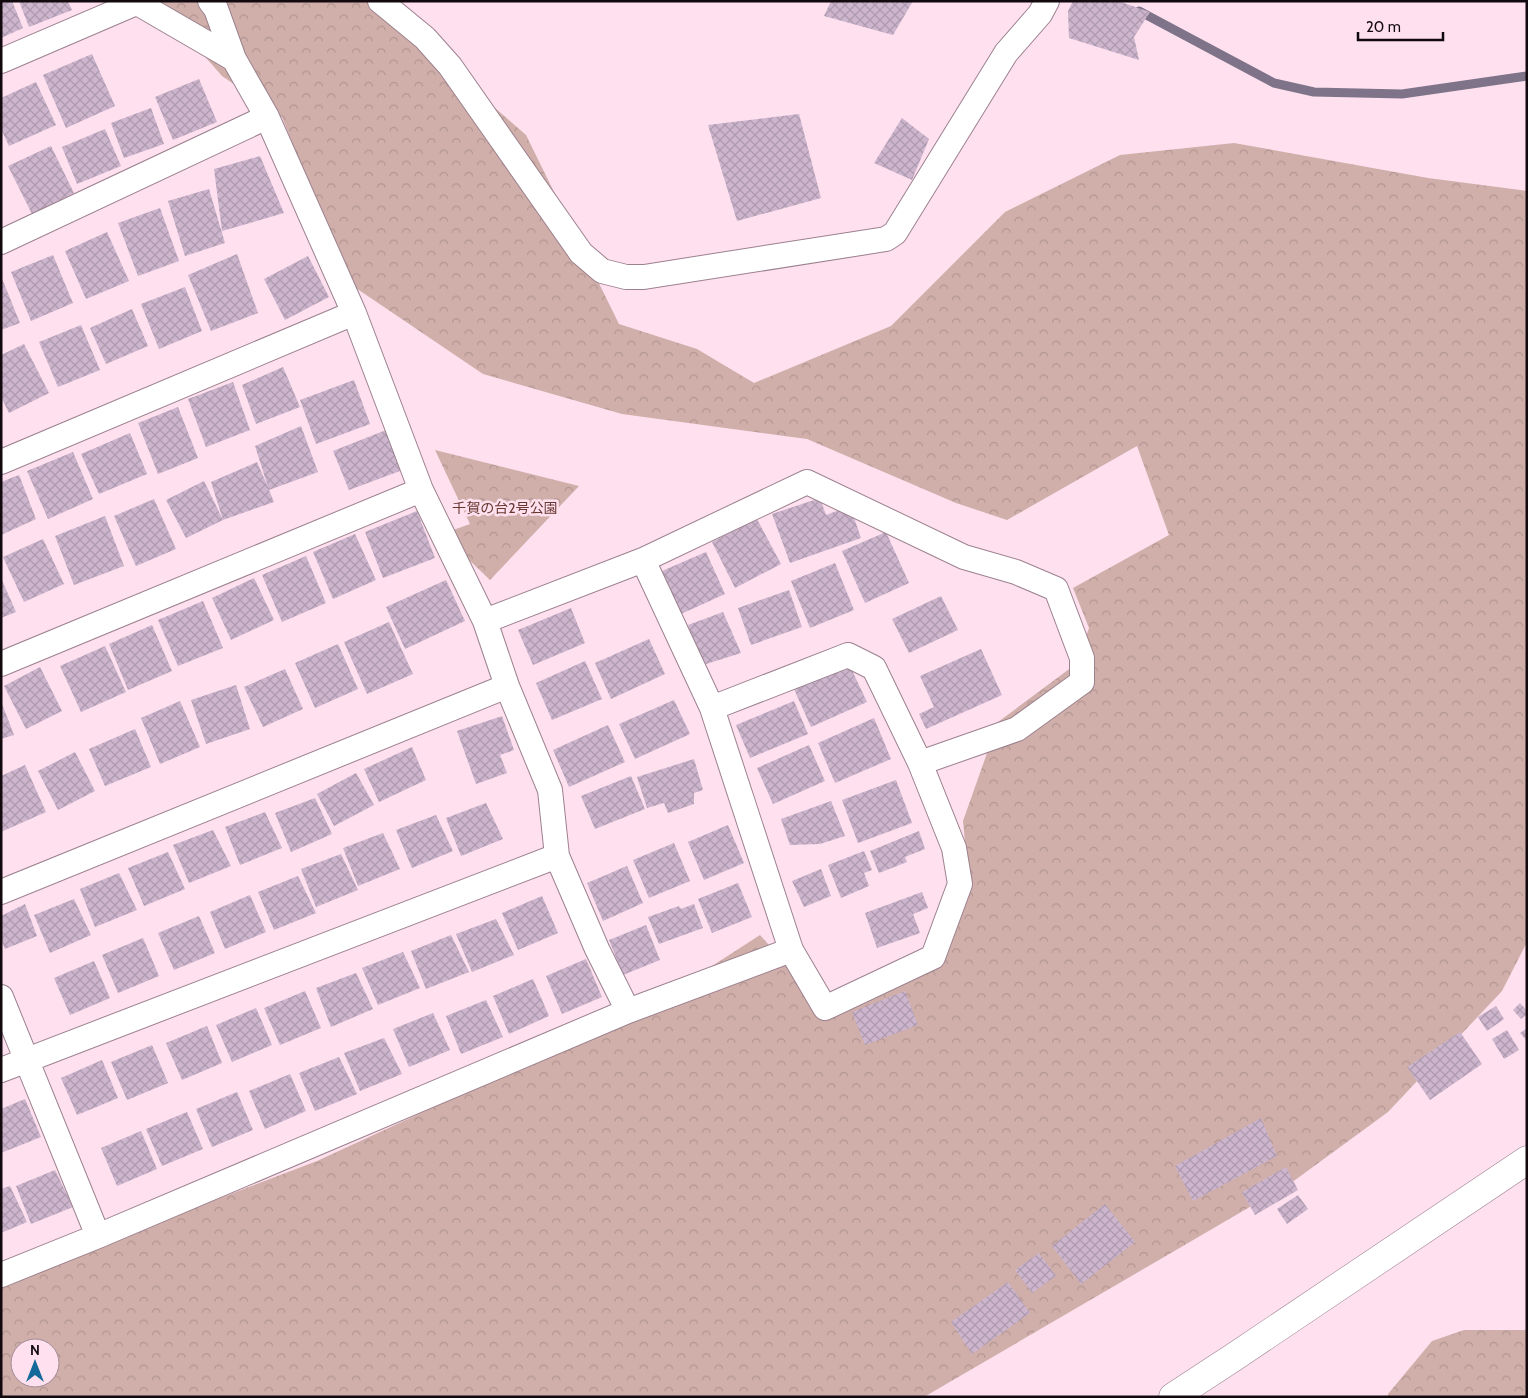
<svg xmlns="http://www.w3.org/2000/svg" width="1528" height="1398" font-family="Cabin,'Noto Sans JP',sans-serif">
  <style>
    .forest { fill: url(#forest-crowns); fill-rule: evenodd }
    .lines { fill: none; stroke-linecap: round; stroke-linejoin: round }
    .stream { stroke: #7e7388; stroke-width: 9 }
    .building { fill: url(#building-cross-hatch) }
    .street-casing { stroke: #9c818e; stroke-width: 26 }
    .secondary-casing { stroke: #9c818e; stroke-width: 29 }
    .street { stroke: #fff; stroke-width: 24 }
    .secondary { stroke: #fff; stroke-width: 28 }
    .labels { text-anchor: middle; stroke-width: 5; stroke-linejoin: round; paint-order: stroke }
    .park-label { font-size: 14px; fill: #683730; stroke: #fee0ef }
  </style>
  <defs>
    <pattern id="forest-crowns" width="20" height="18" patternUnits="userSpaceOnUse" patternTransform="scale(1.25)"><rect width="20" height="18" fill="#d0afaa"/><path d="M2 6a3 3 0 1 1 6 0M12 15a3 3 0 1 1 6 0" fill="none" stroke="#b29591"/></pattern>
    <pattern id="building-cross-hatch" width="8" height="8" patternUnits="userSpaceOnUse" patternTransform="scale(1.25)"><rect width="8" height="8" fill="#ccb5cd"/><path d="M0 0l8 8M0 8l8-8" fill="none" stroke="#ae9aaf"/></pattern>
  </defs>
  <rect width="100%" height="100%" fill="#fee0ef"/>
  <!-- forest -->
  <path class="forest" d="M156 1H372L526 135 619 324 697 349 754 383 891 326 1005 212 1120 155 1234 143 1428 178 1527 191V942L1502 991 1388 1112 1291 1183 924 1397H1V1282L317 1161 644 1010 760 935 824 1007 939 959 968 875 963 821 998 722 1076 664 1089 628 1073 588 1169 535 1137 446 1007 520 956 503 807 439 622 414 483 374 347 282 282 117 222 76ZM20 1348H50V1378H20Z
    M435 450 579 486 490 580 442 534 470 524Z
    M1464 1330H1527V1397H1388V1394L1432 1341Z"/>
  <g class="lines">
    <!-- stream -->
    <path class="stream" d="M1139 11 1274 83 1314 92 1402 94 1527 76"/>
  </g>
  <!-- building -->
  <path class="building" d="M1 1H12L23 28 1 38Z
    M19 1H68L72 10 29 27Z
    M831 1H913L893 35 824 16Z
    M1073 1H1118L1150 12 1134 37 1139 60 1069 38 1068 11Z
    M92 54 115 106 66 128 43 75Z
    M199 79 217 122 173 140 155 97Z
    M36 82 56 125 9 146 1 129V98Z
    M151 108 164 144 124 158 111 123Z
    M799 114 821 198 737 221 708 125Z
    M902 118 929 139 912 180 874 163Z
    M105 129 121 166 77 184 62 147Z
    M51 146 74 193 32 214 8 166Z
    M260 156 284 213 222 231 214 169Z
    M209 189 225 243 185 256 168 201Z
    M160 208 179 261 138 276 118 223Z
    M107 232 129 281 86 299 65 251Z
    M237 254 258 313 211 331 188 275Z
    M53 255 73 303 31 321 11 272Z
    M308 256 329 297 285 320 264 279Z
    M1 276 20 323 1 330Z
    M185 287 202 331 159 349 141 304Z
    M132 309 148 346 106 364 90 328Z
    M81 325 100 370 58 387 39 342Z
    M24 344 49 393 9 413 1 397V355Z
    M283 367 300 407 256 424 242 385Z
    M354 380 370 424 316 444 300 400Z
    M233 382 250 430 206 447 188 399Z
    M178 407 198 458 158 474 138 423Z
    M301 426 318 472 269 490 274 502 223 520 211 482 257 462 268 487 255 446Z
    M386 430 400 471 349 490 333 451Z
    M130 433 147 474 99 494 81 454Z
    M73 452 93 499 48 519 27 471Z
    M19 475 36 519 1 535V482Z
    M204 481 223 520 186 538 166 500Z
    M820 498 826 515 850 506 861 538 790 563 772 514Z
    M154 499 176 549 136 566 114 516Z
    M417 511 435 558 383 578 365 532Z
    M105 516 124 566 74 585 55 536Z
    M757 519 781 564 735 588 712 542Z
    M886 532 909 583 865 603 842 551Z
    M355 534 376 580 333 599 313 552Z
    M43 539 64 584 24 602 3 557Z
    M706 552 725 594 681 614 662 571Z
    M306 556 326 603 282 622 262 575Z
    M835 563 854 610 810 628 791 581Z
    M1 578 16 612 1 618Z
    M254 578 274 620 231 640 212 598Z
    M446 580 465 621 405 649 386 607Z
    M789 590 802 627 751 645 738 608Z
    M941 596 958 630 909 653 892 619Z
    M203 601 223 648 178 666 158 620Z
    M571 608 585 643 533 665 518 630Z
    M723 612 741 653 703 665 688 625Z
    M389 622 413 674 367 694 344 642Z
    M152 625 172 671 128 690 109 644Z
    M649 639 665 674 611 699 595 663Z
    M338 644 358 689 315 708 295 663Z
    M105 646 126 692 81 712 60 666Z
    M981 649 1002 695 926 729 919 714 934 707 920 676Z
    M585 661 602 699 552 720 536 683Z
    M849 664 867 702 811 727 794 689Z
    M40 667 62 711 26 729 4 686Z
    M285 669 303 709 263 727 244 687Z
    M236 685 250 729 206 744 191 700Z
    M674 700 690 734 635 759 619 724Z
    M1 701 14 735 1 739Z
    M180 701 200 747 160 764 141 718Z
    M794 701 808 734 750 758 736 725Z
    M502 716 514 750 500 755 507 773 476 784 457 731Z
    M874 718 891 759 835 783 818 743Z
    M608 725 625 762 569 787 553 750Z
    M135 729 151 767 105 786 89 749Z
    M809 745 825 781 773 804 757 768Z
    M412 747 426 780 379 802 364 769Z
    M75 752 95 791 58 810 38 771Z
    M694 759 703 790 694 793V804L668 813 664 803 647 808 637 777Z
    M25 765 46 812 1 832V776Z
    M356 773 374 805 334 826 317 794Z
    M631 776 645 809 595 829 581 796Z
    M896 780 912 823 858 843 842 800Z
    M315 798 332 834 291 852 275 813Z
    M831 801 845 836 820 844 790 845 781 819Z
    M486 803 503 839 461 856 446 818Z
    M265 812 282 848 240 865 225 827Z
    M436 815 453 851 412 868 396 830Z
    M728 825 744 863 704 880 688 842Z
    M213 830 231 866 189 883 173 845Z
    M919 831 925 849 905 857 907 862 879 873 870 851Z
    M383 833 400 869 358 886 343 848Z
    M674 843 690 881 649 898 633 860Z
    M864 851 872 870 864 873 869 886 841 898 828 865Z
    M168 852 185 889 144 906 128 868Z
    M341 854 358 890 316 907 301 869Z
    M627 866 643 903 603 921 587 883Z
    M821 869 831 896 804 907 792 881Z
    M119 873 137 910 95 927 80 889Z
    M298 876 316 913 274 930 258 892Z
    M738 883 752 917 712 933 698 899Z
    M922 892 928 908 913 914 920 933 877 948 865 913Z
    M250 895 266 932 225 949 210 912Z
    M542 896 558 933 518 950 502 913Z
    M74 899 91 935 50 953 34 915Z
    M25 904 37 936 5 949 1 939V916Z
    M694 904 703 928 659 944 648 917 679 906 681 909Z
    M199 916 215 953 174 970 158 933Z
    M496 919 514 955 472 972 456 934Z
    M646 925 660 960 623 975 609 940Z
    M451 935 469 972 426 989 411 951Z
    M143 938 159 976 118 993 102 955Z
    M403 952 420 988 378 1005 362 968Z
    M586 959 602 997 562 1014 546 976Z
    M94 961 110 998 70 1015 54 978Z
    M356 973 373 1009 331 1027 316 988Z
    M533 979 549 1016 509 1034 493 996Z
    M305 991 321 1028 280 1045 264 1008Z
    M905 991 918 1025 865 1045 852 1012Z
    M486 1000 503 1037 461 1054 446 1016Z
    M1520 1003 1527 1011V1014L1521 1019 1513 1010Z
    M1496 1006 1504 1019 1487 1031 1478 1017Z
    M256 1008 272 1045 232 1062 216 1025Z
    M433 1013 450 1050 409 1067 393 1029Z
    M207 1026 222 1063 182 1080 166 1043Z
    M1527 1028V1041L1520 1033Z
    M1507 1030 1519 1050 1504 1059 1492 1039Z
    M1460 1032 1482 1064 1430 1100 1407 1067Z
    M384 1038 402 1074 360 1091 344 1053Z
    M152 1045 168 1083 127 1100 111 1062Z
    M339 1057 357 1094 315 1111 299 1073Z
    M102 1060 118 1098 77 1115 61 1078Z
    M290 1074 306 1111 265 1129 249 1091Z
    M237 1092 253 1130 212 1147 196 1109Z
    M25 1099 41 1137 1 1153V1109Z
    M187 1112 203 1149 162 1166 146 1129Z
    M1261 1118 1277 1156 1193 1201 1175 1166Z
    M141 1131 157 1169 117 1186 101 1148Z
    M1286 1167 1298 1190 1255 1215 1242 1192Z
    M55 1170 73 1207 31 1224 16 1186Z
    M10 1186 27 1222 1 1233V1189Z
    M1298 1195 1308 1209 1287 1224 1277 1209Z
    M1105 1204 1135 1242 1081 1284 1052 1246Z
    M1039 1253 1056 1276 1032 1293 1015 1270Z
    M1008 1282 1030 1313 972 1354 951 1322Z"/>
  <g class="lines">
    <defs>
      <path id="street" d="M134 1 234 59
        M210 1 216 9 234 59 267 117 354 313 421 490 485 621 507 686 550 790 557 856 597 949 628 1011
        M380 1 425 38 450 66 581 253 602 271 626 277H644L886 239 895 233 1006 53 1040 14 1047 1
        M1 61 136 3
        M1 242 267 117
        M1 462 354 313
        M643 560 712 708 791 950 825 1008 933 957 960 884 954 848 920 763 874 668 848 655 712 708
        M485 621 643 560 807 482 964 557 1016 572 1056 589 1082 658V682L1017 729 920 763
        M1 664 421 490
        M1 892 507 686
        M1 997 98 1236
        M1 1070 557 856
        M1 1275 98 1236 628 1011 791 950"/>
      <path id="secondary" d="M1173 1397 1234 1357 1527 1160"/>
    </defs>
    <!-- street casing -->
    <use href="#street" class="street-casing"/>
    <!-- secondary casing -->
    <use href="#secondary" class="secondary-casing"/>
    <!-- street -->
    <use href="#street" class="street"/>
    <!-- secondary -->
    <use href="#secondary" class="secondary"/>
  </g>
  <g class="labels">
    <!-- park labels -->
    <g class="park-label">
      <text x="505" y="513">千賀の台2号公園</text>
    </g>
  </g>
  <!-- border -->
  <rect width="1528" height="1398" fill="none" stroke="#12090e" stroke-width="5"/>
  <!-- north arrow -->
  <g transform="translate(35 1363)"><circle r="24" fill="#fee0ef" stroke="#a08a95"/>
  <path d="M0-4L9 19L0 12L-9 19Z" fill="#13699a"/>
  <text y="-8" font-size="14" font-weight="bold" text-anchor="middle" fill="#12090e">N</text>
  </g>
  <!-- scale -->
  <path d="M1358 32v8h85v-8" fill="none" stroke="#12090e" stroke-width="2.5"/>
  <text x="1366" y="32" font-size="15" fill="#12090e" stroke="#fee0ef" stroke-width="4" paint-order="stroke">20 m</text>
</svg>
